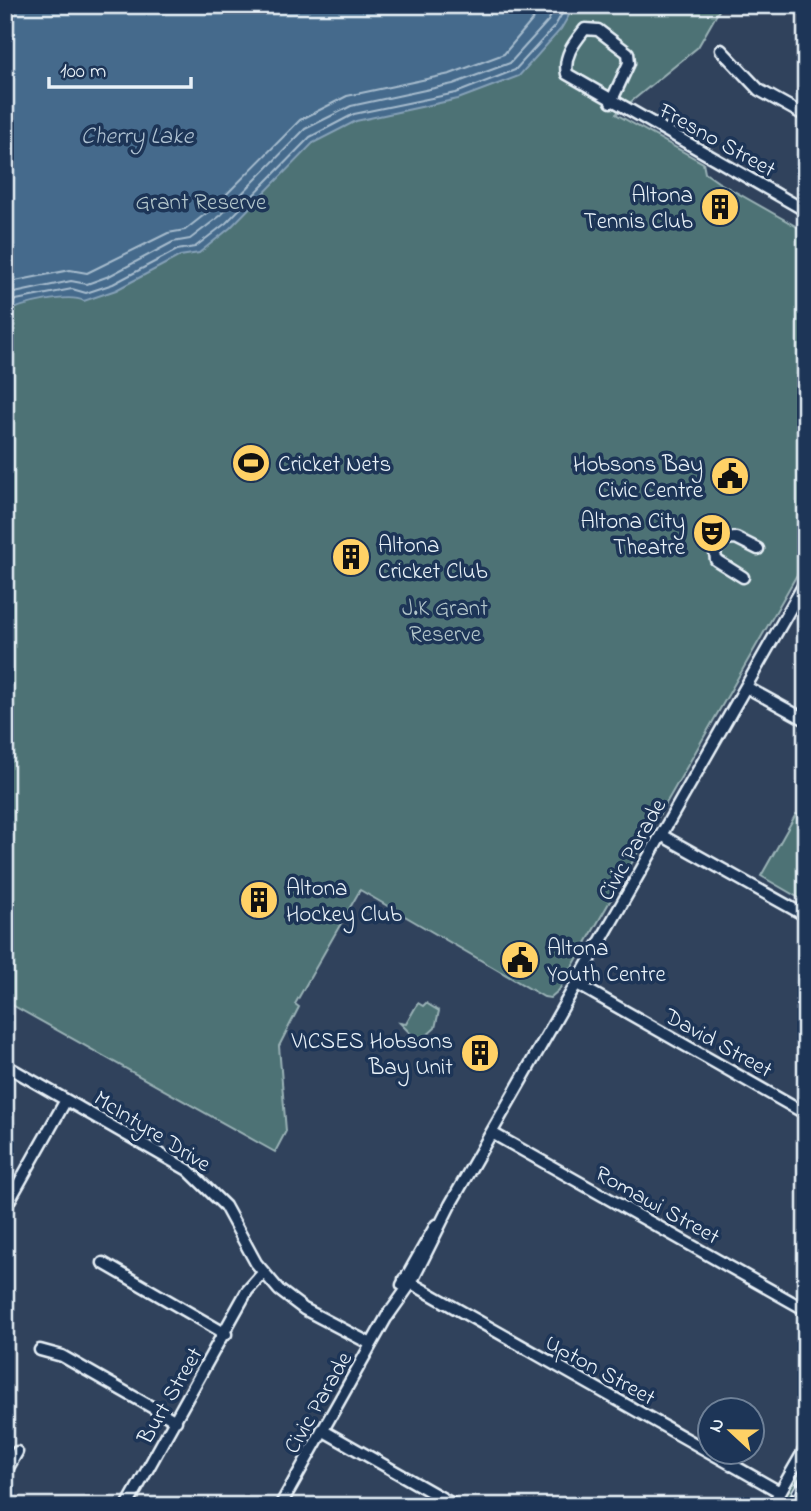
<svg xmlns="http://www.w3.org/2000/svg" width="811" height="1511" font-family="'Indie Flower',sans-serif">
  <style>
    .green { fill: #4d7274; stroke: #9ab2b6; stroke-width: 2 }
    .water { fill: #446b8c; stroke: #86a1b7; stroke-width: 2 }
    .lines { fill: none; stroke-linecap: round; stroke-linejoin: round }
    .shore { stroke: #a6bbcd; stroke-width: 2 }
    .minor-casing { stroke: #e8f1f8; stroke-width: 15 }
    .minor { stroke: #1d3557; stroke-width: 10 }
    .rail-casing { stroke: #e8f1f8; stroke-width: 5 }
    .rail { stroke: #1d3557; stroke-width: 2.5; stroke-dasharray: 8; stroke-linecap: butt }
    .labels { text-anchor: middle; stroke-width: 7; stroke-linejoin: round; paint-order: stroke }
    .street-label { font-size: 23px; fill: #e8f1f8; stroke: #1d3557 }
    .poi-label { font-size: 23px; fill: #e8f1f8; stroke: #1d3557; text-anchor: end }
    .park-label { font-size: 23px; fill: #b2c5ca; stroke: #1d3557 }
    .water-label { font-size: 24px; font-style: italic; fill: #afc2d2; stroke: #1d3557 }
  </style>
  <rect width="100%" height="100%" fill="#30425c"/>
  <filter id="ink" filterUnits="userSpaceOnUse"><feTurbulence type="fractalNoise" baseFrequency=".0143" numOctaves="2"/><feDisplacementMap in="SourceGraphic" scale="14" xChannelSelector="R" yChannelSelector="G"/><feConvolveMatrix kernelMatrix="1 2 1 2 8 2 1 2 1" color-interpolation-filters="sRGB"/></filter>
  <g filter="url(#ink)">
    <!-- green -->
    <path class="green" d="M5 5H722L698 47 616 114 703 163 705 173 718 182 806 232V559L559 990 550 998 544 997 360 890 295 1004 299 1007 279 1046 286 1131 275 1152 5 1001Z
      M796 814 806 819V902L761 876Z
      M418 1003 423 1006 426 1003 439 1011 435 1028 424 1038 411 1034 400 1023 406 1024Z
      M806 1453V1466L784 1506H776Z"/>
    <!-- water -->
    <path class="water" d="M5 5H575L561 29 519 76 458 99 356 121 313 143 230 228 199 253 180 256 116 290 84 301C69 293 21 304 5 313Z"/>
    <g class="lines">
      <!-- shore -->
      <path class="shore" d="M5 283 70 270 87 273 168 233 185 230 213 208 300 120 347 96 450 74 504 54 545 5
        M5 295 71 281 87 284 109 276 173 242 190 239 220 216 305 129 351 106 453 84 510 63 548 21 557 5
        M5 305 16 300 72 289 86 293 113 284 177 250 195 247 226 223 310 137 354 114 456 93 515 70 555 26 567 5"/>
      <defs>
        <path id="minor" d="M721 50 759 90 806 116
          M611 102 629 63 628 53 598 30 585 29C574 43 563 56 567 74L806 211
          M743 577 716 560 715 552 723 539 736 538 758 549
          M746 687 806 720
          M661 835 806 916
          M577 984 806 1114
          M5 1065 188 1170 225 1206 256 1263 279 1290 304 1309 371 1344
          M492 1133 806 1310
          M5 1208 66 1100
          M103 1263 226 1334
          M404 1279 780 1492
          M402 1285 436 1225
          M387 1317 411 1283 450 1205 806 581
          M40 1350 62 1356 176 1421
          M322 1430 456 1506
          M5 1473 17 1452
          M127 1506 247 1291 263 1273
          M280 1506 390 1311
          M772 1506 806 1447
          M799 1506 806 1494"/>
      </defs>
      <!-- minor casing -->
      <use href="#minor" class="minor-casing"/>
      <!-- minor -->
      <use href="#minor" class="minor"/>
      <defs>
        <path id="rail" d="M786 1506 806 1470"/>
      </defs>
      <!-- rail casing -->
      <use href="#rail" class="rail-casing"/>
      <!-- rail -->
      <use href="#rail" class="rail"/>
    </g>
  </g>
  <!-- icons -->
  <defs>
    <symbol id="building-disc" viewBox="-11 -11 22 22"><circle r="9.5" fill="#ffd166" stroke="#1d3557"/><path d="M-4-6H4V6H1V3H-1V6H-4ZM-2.5-4.3h1.7v1.8h-1.7ZM.8-4.3h1.7v1.8H.8ZM-2.5-1h1.7V.8h-1.7ZM.8-1h1.7V.8H.8Z" fill="#111"/></symbol>
    <symbol id="stadium-disc" viewBox="-11 -11 22 22"><circle r="9.5" fill="#ffd166" stroke="#1d3557"/><path d="M0-5a6.5 5 0 1 0 0 10a6.5 5 0 1 0 0-10ZM-3.5-1.8h7v3.6h-7Z" fill="#111"/></symbol>
    <symbol id="civic-disc" viewBox="-11 -11 22 22"><circle r="9.5" fill="#ffd166" stroke="#1d3557"/><path d="M-.6-6.5H3V-4.5H.6V-3L4-1V1h2V6H-6V1h2V-1L-.6-3ZM-1.2 2.5V6h2.4V2.5Z" fill="#111"/></symbol>
    <symbol id="theatre-disc" viewBox="-11 -11 22 22"><circle r="9.5" fill="#ffd166" stroke="#1d3557"/><path d="M-5-5.5Q0-4 5-5.5V0Q5 5 0 6Q-5 5-5 0ZM-3.3-2.5H-1v1.5H-3.3ZM1-2.5H3.3v1.5H1ZM-2.8 1Q0 5.5 2.8 1Z" fill="#111"/></symbol>
  </defs>
  <g fill-rule="evenodd">
    <use href="#building-disc" x="698" y="185" width="44" height="44"/>
    <use href="#stadium-disc" x="229" y="441" width="44" height="44"/>
    <use href="#civic-disc" x="708" y="454" width="44" height="44"/>
    <use href="#theatre-disc" x="690" y="511" width="44" height="44"/>
    <use href="#building-disc" x="329" y="535" width="44" height="44"/>
    <use href="#building-disc" x="237" y="878" width="44" height="44"/>
    <use href="#civic-disc" x="498" y="938" width="44" height="44"/>
    <use href="#building-disc" x="458" y="1031" width="44" height="44"/>
  </g>
  <g class="labels">
    <!-- street labels -->
    <g class="street-label">
      <text transform="translate(718 139) rotate(29)" y="8">Fresno Street</text>
      <text transform="translate(631 849) rotate(-60)" y="8">Civic Parade</text>
      <text transform="translate(719 1042) rotate(29)" y="8">David Street</text>
      <text transform="translate(153 1130) rotate(32)" y="8">McIntyre Drive</text>
      <text transform="translate(658 1204) rotate(29)" y="8">Romawi Street</text>
      <text transform="translate(601 1369) rotate(29)" y="8">Upton Street</text>
      <text transform="translate(169 1395) rotate(-60)" y="8">Burt Street</text>
      <text transform="translate(317 1402) rotate(-60)" y="8">Civic Parade</text>
    </g>
    <!-- poi labels -->
    <g class="poi-label">
      <text x="693" y="202">Altona<tspan x="693" dy="26">Tennis Club</tspan></text>
      <text x="278" y="471" text-anchor="start">Cricket Nets</text>
      <text x="703" y="471">Hobsons Bay<tspan x="703" dy="26">Civic Centre</tspan></text>
      <text x="685" y="528">Altona City<tspan x="685" dy="26">Theatre</tspan></text>
      <text x="378" y="552" text-anchor="start">Altona<tspan x="378" dy="26">Cricket Club</tspan></text>
      <text x="286" y="895" text-anchor="start">Altona<tspan x="286" dy="26">Hockey Club</tspan></text>
      <text x="547" y="955" text-anchor="start">Altona<tspan x="547" dy="26">Youth Centre</tspan></text>
      <text x="453" y="1048">VICSES Hobsons<tspan x="453" dy="26">Bay Unit</tspan></text>
    </g>
    <!-- park labels -->
    <g class="park-label">
      <text x="201" y="209">Grant Reserve</text>
      <text x="445" y="615">J.K Grant<tspan x="445" dy="26">Reserve</tspan></text>
    </g>
    <!-- water labels -->
    <g class="water-label">
      <text x="137" y="143">Cherry Lake</text>
    </g>
  </g>
  <!-- margin -->
  <rect width="811" height="1511" fill="none" stroke="#1d3557" stroke-width="28"/>
  <rect x="14" y="14" width="783" height="1483" fill="none" stroke="#e8f1f8" stroke-width="2.5" filter="url(#ink)"/>
  <!-- north arrow -->
  <g transform="translate(731 1431) rotate(292)"><circle r="33" fill="#1d3557" stroke="#6e8097" stroke-width="2"/>
  <path d="M0-5L12 26L0 18L-12 26Z" fill="#ffd166"/>
  <text y="-10" font-size="19" font-weight="bold" text-anchor="middle" fill="#e8f1f8">N</text>
  </g>
  <!-- scale -->
  <path d="M49 77v10h142v-10" fill="none" stroke="#e8f1f8" stroke-width="3.5"/>
  <text x="60" y="77" font-size="21" fill="#e8f1f8" stroke="#1d3557" stroke-width="5" paint-order="stroke">100 m</text>
</svg>
